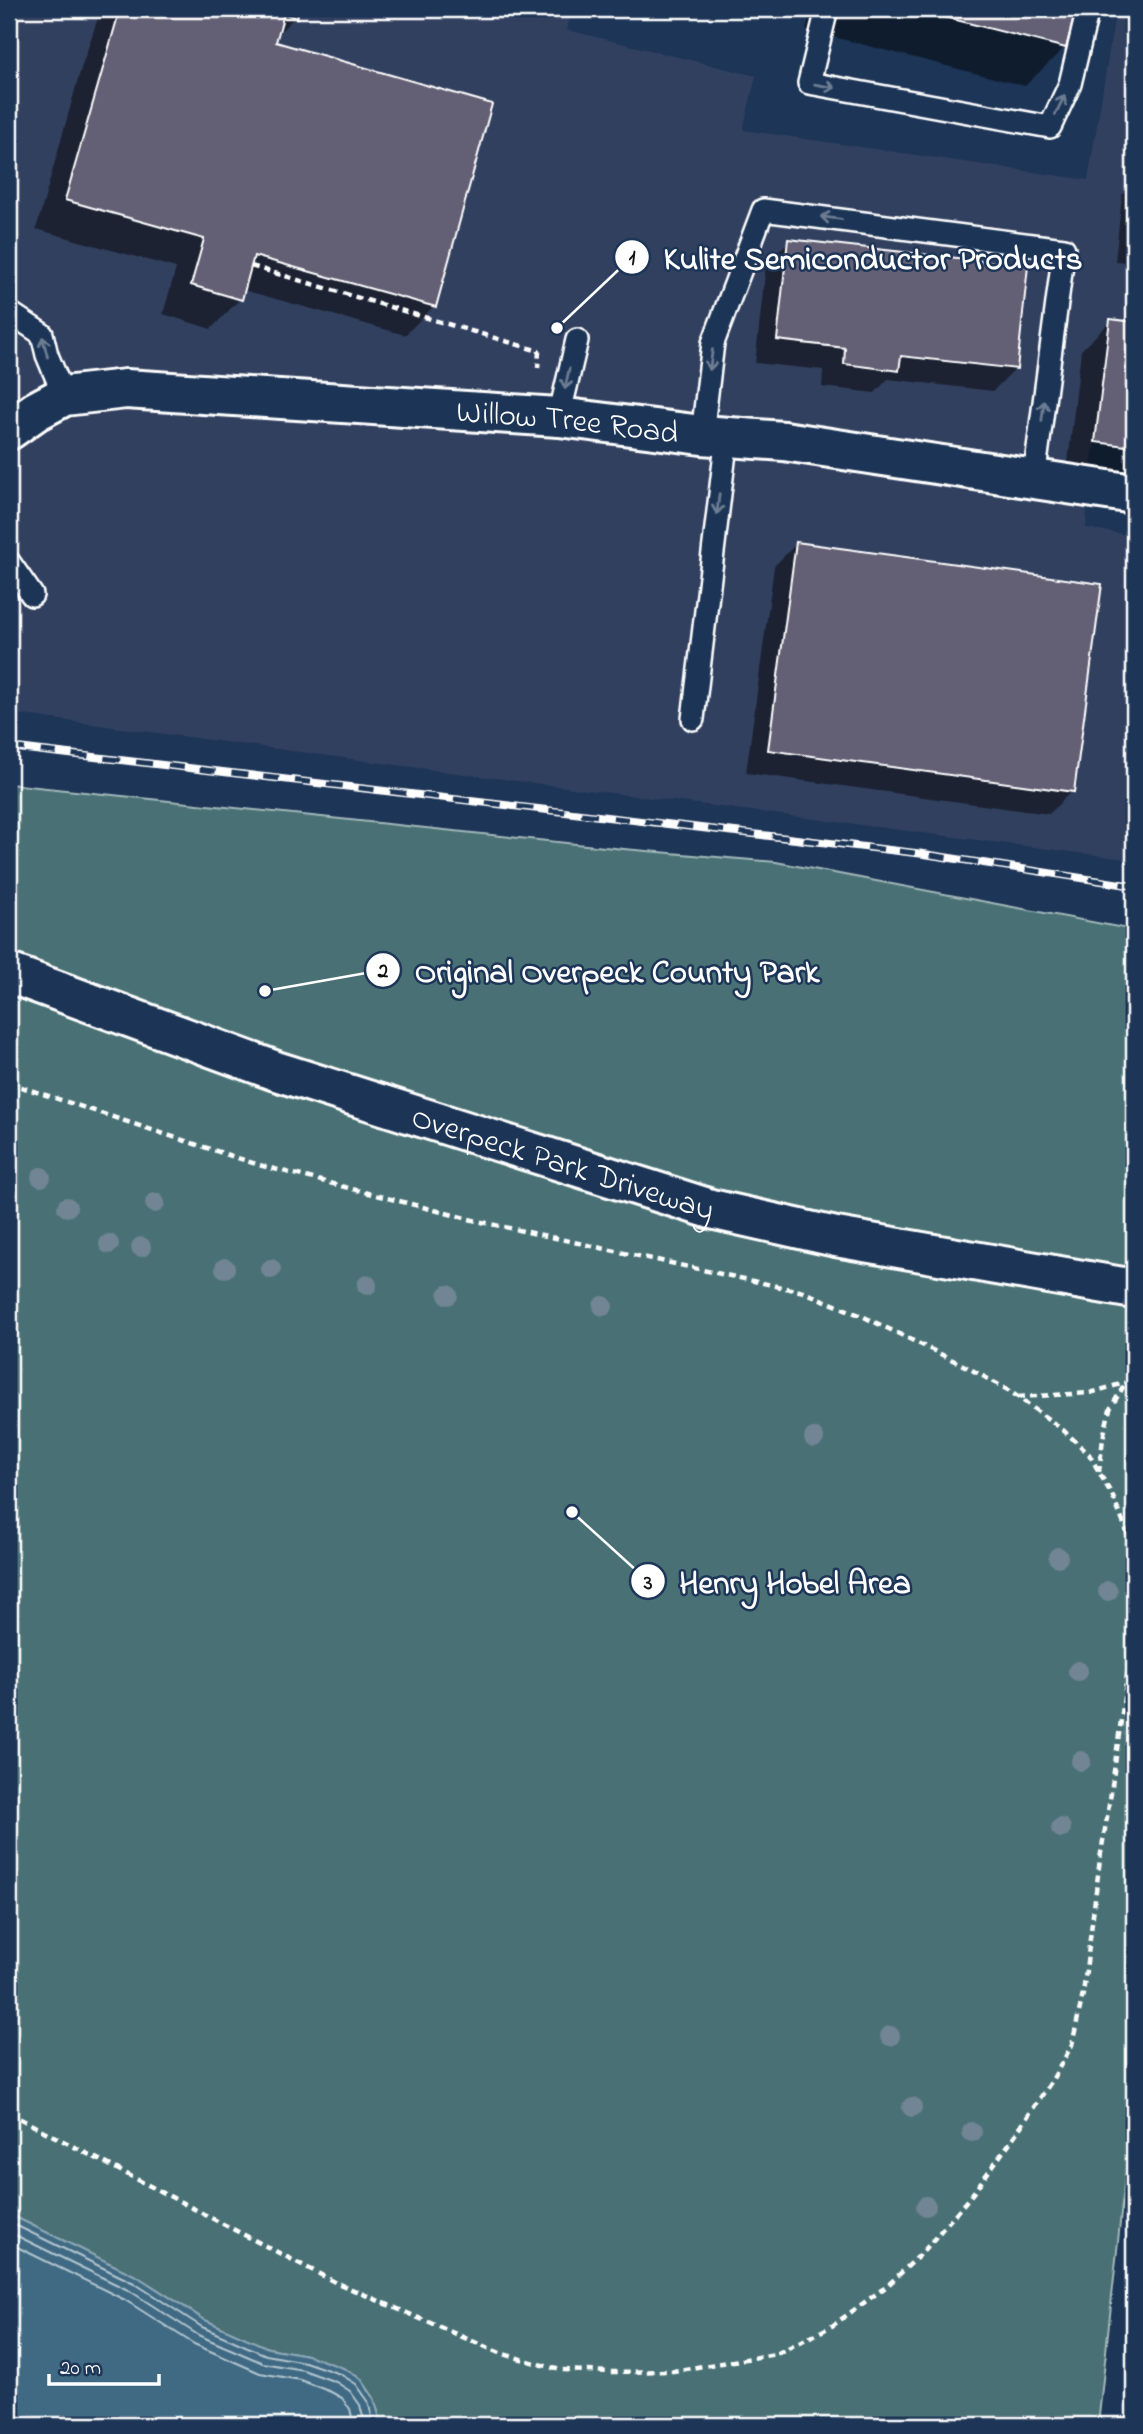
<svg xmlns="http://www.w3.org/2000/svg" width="1143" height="2434" font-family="'Indie Flower',sans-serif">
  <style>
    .built { fill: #324160 }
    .green { fill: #497175; stroke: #a4b8ba; stroke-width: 2 }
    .water { fill: #3f6b84; stroke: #8ca6b5; stroke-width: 2 }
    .shadow { fill: #0007 }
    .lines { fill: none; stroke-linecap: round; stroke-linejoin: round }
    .shore { stroke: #b2c4ce; stroke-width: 2 }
    .building { fill: #635e74; stroke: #fff; stroke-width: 2 }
    .lane-casing { stroke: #fff; stroke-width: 26 }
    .street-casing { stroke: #fff; stroke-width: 44 }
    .secondary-casing { stroke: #fff; stroke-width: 44 }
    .path { stroke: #fff; stroke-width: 4.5; stroke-dasharray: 7 5; stroke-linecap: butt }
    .lane { stroke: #1d3557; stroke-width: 21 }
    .street { stroke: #1d3557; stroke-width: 38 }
    .secondary { stroke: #1d3557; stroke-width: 38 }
    .rail-casing { stroke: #fff; stroke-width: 8 }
    .rail { stroke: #1d3557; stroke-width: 5; stroke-dasharray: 16; stroke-linecap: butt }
    .tree { fill: #718595 }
    .oneway { stroke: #6c7c92 }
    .labels { text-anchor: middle; stroke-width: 5; stroke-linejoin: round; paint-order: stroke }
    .street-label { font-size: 32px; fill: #fff; stroke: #1d3557 }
    .leader { fill: none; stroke: #fff; stroke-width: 2.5 }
    .callout-dot { fill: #fff; stroke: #1d3557; stroke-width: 2.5 }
    .mark-label { font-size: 21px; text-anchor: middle; font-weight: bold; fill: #111 }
    .callout-label { font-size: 33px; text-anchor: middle; font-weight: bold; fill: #fff; stroke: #1d3557; stroke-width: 5; stroke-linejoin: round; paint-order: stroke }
  </style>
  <rect width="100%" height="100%" fill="#1d3557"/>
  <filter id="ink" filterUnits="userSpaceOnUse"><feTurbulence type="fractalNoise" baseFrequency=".0143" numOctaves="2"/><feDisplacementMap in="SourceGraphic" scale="14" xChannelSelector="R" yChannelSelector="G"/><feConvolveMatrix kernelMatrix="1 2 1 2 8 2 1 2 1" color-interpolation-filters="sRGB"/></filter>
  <g filter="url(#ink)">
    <!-- built -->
    <path class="built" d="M9 9H572L567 30 756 76 743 130 1088 180 1116 9H1134V447L1095 442 1088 487 1086 528 1134 536V860L479 776 9 713Z"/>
    <!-- green -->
    <path class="green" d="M9 784 624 849 776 862 1134 930V2094L1098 2425H382L374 2398 361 2379 343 2368 307 2355 268 2348 205 2320 138 2277 9 2214Z"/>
    <!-- water -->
    <path class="water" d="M9 2214 138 2277 205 2320 268 2348 307 2355 343 2368 361 2379 374 2399 382 2425H9Z"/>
    <!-- shadow -->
    <path class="shadow" d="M101 9H297L295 17 275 37 274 43 434 306 405 335 243 290 240 299 211 329 163 314 176 268 36 229 82 65Z
      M811 9H1074L1065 47 1025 86 806 30Z
      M1134 183V263L1115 261 1122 195Z
      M789 241 1016 368 993 391 888 379 875 393 822 387 823 370 755 363 766 264Z
      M1111 321 1134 324V480L1067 471 1081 350Z
      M797 543 1072 791 1049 814 746 773 774 566Z"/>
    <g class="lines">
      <!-- shore -->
      <path class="shore" d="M9 2222 134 2283 202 2327 266 2355 305 2362 340 2374 356 2384 368 2401 374 2425
        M9 2232 130 2291 198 2335 263 2363 303 2370 336 2382 350 2391 360 2405 365 2425
        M9 2243 125 2300 194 2344 260 2373 300 2380 331 2392 342 2398 350 2409 354 2425"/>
    </g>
    <!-- building -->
    <path class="building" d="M120 9H299L297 18 284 14 276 42 492 104 436 307 254 256 242 300 191 285 204 239 65 200Z
      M913 9H1076L1066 48Z
      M788 239 1028 266 1017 369 901 356 899 371 844 364 845 348 777 340Z
      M1110 319 1134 322V447L1095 442Z
      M796 542 1102 584 1074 792 768 750Z"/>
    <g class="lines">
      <defs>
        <path id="lane" d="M827 9 809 83 1050 127 1070 84 1088 9
          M9 312 42 334 47 355 64 396
          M559 417 577 340
          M702 435 713 343 763 210 1064 249 1034 479
          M9 562 32 595
          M693 719 727 436"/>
        <g id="street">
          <path id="s1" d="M9 430 36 411 64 396 126 389 559 417 702 435 784 441 1134 494"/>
        </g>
        <g id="secondary">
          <path id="s2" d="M9 973 276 1071 711 1209 836 1237 1134 1289"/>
        </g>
      </defs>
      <!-- lane casing -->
      <use href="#lane" class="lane-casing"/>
      <!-- street casing -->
      <use href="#street" class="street-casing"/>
      <!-- secondary casing -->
      <use href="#secondary" class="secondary-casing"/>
      <!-- path -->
      <path class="path" d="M251 266 539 351 538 368
        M9 1083 259 1165 477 1221 804 1292 862 1316 963 1365 1008 1390 1062 1429 1089 1454 1113 1497 1127 1532 1134 1566
        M1018 1397 1090 1393 1134 1380
        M1099 1472 1103 1438 1110 1409 1125 1384
        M9 2113 335 2282 500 2353 560 2370 613 2372 673 2371 776 2354 832 2326 887 2286 923 2252 973 2193 1011 2141 1051 2082 1072 2045 1083 1994 1100 1859 1111 1793 1134 1625"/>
      <!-- lane -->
      <use href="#lane" class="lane"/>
      <!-- street -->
      <use href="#street" class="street"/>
      <!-- secondary -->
      <use href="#secondary" class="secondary"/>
      <defs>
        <path id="rail" d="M9 747 924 854 1134 886"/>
      </defs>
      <!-- rail casing -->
      <use href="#rail" class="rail-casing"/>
      <!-- rail -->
      <use href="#rail" class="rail"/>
    </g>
    <!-- trees -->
    <g class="tree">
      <circle cx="41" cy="1177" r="10"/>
      <circle cx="155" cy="1203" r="10"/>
      <circle cx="67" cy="1207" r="10"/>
      <circle cx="109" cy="1244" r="10"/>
      <circle cx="141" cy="1247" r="10"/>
      <circle cx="225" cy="1268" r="10"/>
      <circle cx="271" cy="1269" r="10"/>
      <circle cx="367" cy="1285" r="10"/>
      <circle cx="448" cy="1295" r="10"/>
      <circle cx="603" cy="1306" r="10"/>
      <circle cx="814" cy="1438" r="10"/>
      <circle cx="1058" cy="1557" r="10"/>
      <circle cx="1108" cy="1591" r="10"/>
      <circle cx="1078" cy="1671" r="10"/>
      <circle cx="1081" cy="1761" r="10"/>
      <circle cx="1061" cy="1828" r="10"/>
      <circle cx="890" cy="2036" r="10"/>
      <circle cx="912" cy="2107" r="10"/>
      <circle cx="972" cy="2132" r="10"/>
      <circle cx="926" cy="2206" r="10"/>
    </g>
    <!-- one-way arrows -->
    <defs><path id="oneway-shaft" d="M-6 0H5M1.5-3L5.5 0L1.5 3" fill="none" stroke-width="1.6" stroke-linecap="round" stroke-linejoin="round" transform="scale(1.75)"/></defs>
    <g class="oneway">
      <use href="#oneway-shaft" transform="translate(825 86) rotate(10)"/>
      <use href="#oneway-shaft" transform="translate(1060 105) rotate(-64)"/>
      <use href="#oneway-shaft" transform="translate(831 218) rotate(-173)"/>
      <use href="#oneway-shaft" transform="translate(45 347) rotate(-104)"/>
      <use href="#oneway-shaft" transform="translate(711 360) rotate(98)"/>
      <use href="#oneway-shaft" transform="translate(567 379) rotate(102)"/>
      <use href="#oneway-shaft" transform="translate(1043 411) rotate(-83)"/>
      <use href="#oneway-shaft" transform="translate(718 504) rotate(97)"/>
    </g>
  </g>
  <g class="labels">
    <!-- street labels -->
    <g class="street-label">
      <text dy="11" stroke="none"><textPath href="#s1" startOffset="570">Willow Tree Road</textPath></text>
      <text dy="11" stroke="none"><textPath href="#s2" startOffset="586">Overpeck Park Driveway</textPath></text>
    </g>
  </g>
  <!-- callouts -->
  <path class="leader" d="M557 328L632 257M265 991L383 970M572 1512L648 1581"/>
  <g class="callout-dot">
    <circle cx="557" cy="328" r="7"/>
    <circle cx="265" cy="991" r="7"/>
    <circle cx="572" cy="1512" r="7"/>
    <circle cx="632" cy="257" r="18"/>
    <circle cx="383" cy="970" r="18"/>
    <circle cx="648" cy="1581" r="18"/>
  </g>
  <g class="mark-label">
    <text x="632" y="264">1</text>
    <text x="383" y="977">2</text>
    <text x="648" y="1589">3</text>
  </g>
  <g class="callout-label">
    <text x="873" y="269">Kulite Semiconductor Products</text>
    <text x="617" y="982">Original Overpeck County Park</text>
    <text x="795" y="1593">Henry Hobel Area</text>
  </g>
  <!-- margin -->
  <rect width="1143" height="2434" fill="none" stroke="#1d3557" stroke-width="35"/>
  <rect x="18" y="18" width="1108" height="2399" fill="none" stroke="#fff" stroke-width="2.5" filter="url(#ink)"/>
  <!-- scale -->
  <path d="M49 2374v10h110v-10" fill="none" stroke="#ffffff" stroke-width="3.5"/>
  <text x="60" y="2374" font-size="21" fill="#ffffff" stroke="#1d3557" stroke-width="5" paint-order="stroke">20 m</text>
</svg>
